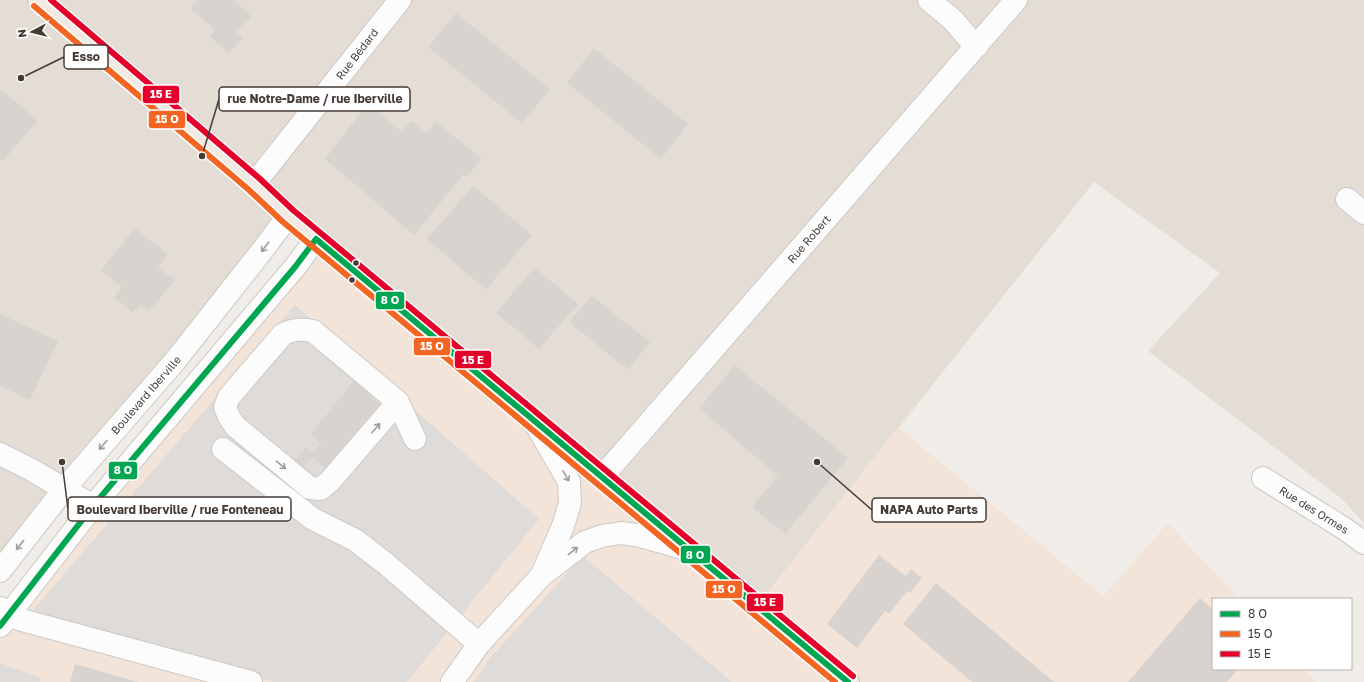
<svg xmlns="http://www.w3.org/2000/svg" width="1364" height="682" font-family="'Golos Text',sans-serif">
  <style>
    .residential { fill: #e4ddd5 }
    .commercial { fill: #f3e4d9 }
    .parking { fill: #dfdbd8; fill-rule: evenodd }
    .building { fill: #d8d3cf }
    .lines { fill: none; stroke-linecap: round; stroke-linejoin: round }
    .minor-casing { stroke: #ccc8c4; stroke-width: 24 }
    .major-casing { stroke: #d3c4b4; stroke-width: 24 }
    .minor { stroke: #fdfcfc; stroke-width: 22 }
    .major { stroke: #f1eae2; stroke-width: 22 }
    .bus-1-casing { stroke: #fff; stroke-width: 9 }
    .bus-2-casing { stroke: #fff; stroke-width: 9 }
    .bus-3-casing { stroke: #fff; stroke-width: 9 }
    .bus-1 { stroke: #00a651; stroke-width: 6 }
    .bus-2 { stroke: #f26522; stroke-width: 6 }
    .bus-3 { stroke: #e4002b; stroke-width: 6 }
    .oneway { stroke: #a19c98 }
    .bus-dot { fill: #453b34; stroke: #fff; stroke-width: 1.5 }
    .labels { text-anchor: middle; stroke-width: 3; stroke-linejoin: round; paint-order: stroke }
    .street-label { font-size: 11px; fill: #453b34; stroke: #fff }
    .leader { fill: none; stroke: #453b34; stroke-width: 1.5 }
    .callout-dot { fill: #453b34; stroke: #fff; stroke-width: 1.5 }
    .callout { fill: #fff; stroke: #453b34; stroke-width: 1.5 }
    .callout-label { font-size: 12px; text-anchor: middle; font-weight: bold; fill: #453b34 }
    .line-badge { stroke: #fff; stroke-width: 1.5 }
    .badge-label { font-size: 11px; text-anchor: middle; font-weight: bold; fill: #fff }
  </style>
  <rect width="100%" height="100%" fill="#f0ece8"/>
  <!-- residential -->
  <path class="residential" d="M0 0H1364V523L1342 499 1148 351 1220 273 1094 182 757 606 288 216 0 571Z"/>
  <!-- commercial -->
  <path class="commercial" d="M316 239 757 606 898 427 1103 596 1168 523 1239 599H1213V669H1304L1316 682H0V626Z"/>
  <!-- parking -->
  <path class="parking" d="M295 305 539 519 407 682H274L28 616ZM354 381 382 404 312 457 301 469 293 462 306 446 314 453 321 444 310 434Z
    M583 556 732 682H474L490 658Z
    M0 663 41 678 40 682H0Z"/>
  <!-- building -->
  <path class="building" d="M198 0H234L252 17 237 32 243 38 229 53 210 37 215 30 190 8Z
    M456 13 550 89 522 123 428 47Z
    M594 48 688 124 661 159 567 83Z
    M0 89 38 120 3 161 0 159Z
    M368 103 402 132 411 121 426 133 436 121 482 159 466 177 463 175 414 235 325 159Z
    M473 186 532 235 486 290 427 239Z
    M135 228 168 254 158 267 175 280 149 311 141 304 133 313 114 297 122 287 101 270Z
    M535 267 578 304 539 349 496 313Z
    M592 296 650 342 628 370 569 322Z
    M0 314 58 341 30 400 0 386Z
    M735 365 848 458 785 534 752 507 778 476 699 408Z
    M354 381 382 405 327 470 312 457 301 469 293 462 306 446 314 453 321 444 310 434Z
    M879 555 906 576 911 569 922 578 910 593 907 591 889 614 885 611 857 648 827 624Z
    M936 583 1054 682H972L903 624Z
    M1200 598 1213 610V669H1238L1227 682H1128Z
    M75 664 138 682H70Z"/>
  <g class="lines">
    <defs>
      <path id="minor" d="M929 0 953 20 976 47
        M254 184 400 0
        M1347 199 1364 213
        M398 402 329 482 320 489 310 488 235 426 229 417 225 407 229 397 283 334C294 329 302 329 313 331L398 402 415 439
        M534 421 569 482 570 503 563 526 543 572
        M223 449 313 519 355 540 385 563 479 644
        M0 454 30 469 93 506
        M602 477 1016 0
        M1263 478 1345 529 1364 543
        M0 571 65 488 175 361 265 247 288 216
        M0 608 8 616 29 622 251 682
        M0 626 93 506 295 267 316 239
        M452 682 479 644 542 575 585 542 602 536 621 533 636 535 690 550"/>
      <path id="major" d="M39 0 254 184 288 216 848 682"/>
    </defs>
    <!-- minor casing -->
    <use href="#minor" class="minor-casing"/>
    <!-- major casing -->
    <use href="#major" class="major-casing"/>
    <!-- minor -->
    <use href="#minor" class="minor"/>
    <!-- major -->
    <use href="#major" class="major"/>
    <defs>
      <path id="bus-1" d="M0 626 93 506 295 267 316 239 848 682"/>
      <path id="bus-2" d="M34 6 249 190 283 222 835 682"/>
      <path id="bus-3" d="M51 0 259 178 293 210 853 676"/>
    </defs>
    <!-- bus-1 casing -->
    <use href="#bus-1" class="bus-1-casing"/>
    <!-- bus-2 casing -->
    <use href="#bus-2" class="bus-2-casing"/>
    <!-- bus-3 casing -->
    <use href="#bus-3" class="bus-3-casing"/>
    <!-- bus-1 -->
    <use href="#bus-1" class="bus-1"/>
    <!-- bus-2 -->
    <use href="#bus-2" class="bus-2"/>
    <!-- bus-3 -->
    <use href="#bus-3" class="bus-3"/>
  </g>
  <!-- one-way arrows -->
  <defs><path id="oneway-shaft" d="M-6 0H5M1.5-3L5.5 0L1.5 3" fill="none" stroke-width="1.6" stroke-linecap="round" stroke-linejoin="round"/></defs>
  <g class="oneway">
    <use href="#oneway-shaft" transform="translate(265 247) rotate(127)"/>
    <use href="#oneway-shaft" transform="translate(376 428) rotate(-49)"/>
    <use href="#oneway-shaft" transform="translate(103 445) rotate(131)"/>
    <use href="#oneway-shaft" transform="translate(281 465) rotate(39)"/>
    <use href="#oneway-shaft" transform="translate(566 476) rotate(60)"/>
    <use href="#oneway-shaft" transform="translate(20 545) rotate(128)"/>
    <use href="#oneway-shaft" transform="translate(573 551) rotate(-38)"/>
  </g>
  <!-- markers -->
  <g class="bus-dot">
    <circle cx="356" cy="263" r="3.5"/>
    <circle cx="352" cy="280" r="3.5"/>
  </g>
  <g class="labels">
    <!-- street labels -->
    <g class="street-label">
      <text transform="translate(357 54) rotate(-52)" y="4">Rue Bédard</text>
      <text transform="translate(809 239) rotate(-49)" y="4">Rue Robert</text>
      <text transform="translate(146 395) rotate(-49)" y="4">Boulevard Iberville</text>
      <text transform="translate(1314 510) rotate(32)" y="4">Rue des Ormes</text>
    </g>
  </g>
  <!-- callouts -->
  <path class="leader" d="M21 78L64 57M202 156L219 99M62 462L68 509M817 462L872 510"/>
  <g class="callout-dot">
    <circle cx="21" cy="78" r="4"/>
    <circle cx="202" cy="156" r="4"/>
    <circle cx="62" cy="462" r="4"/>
    <circle cx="817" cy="462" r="4"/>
  </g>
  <g class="callout">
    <rect x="64" y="45" width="44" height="24" rx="4"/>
    <rect x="219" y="87" width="191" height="24" rx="4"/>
    <rect x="68" y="497" width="223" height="24" rx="4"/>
    <rect x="872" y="498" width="114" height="24" rx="4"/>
  </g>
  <g class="callout-label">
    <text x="86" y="61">Esso</text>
    <text x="315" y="103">rue Notre-Dame / rue Iberville</text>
    <text x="180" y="514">Boulevard Iberville / rue Fonteneau</text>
    <text x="929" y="514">NAPA Auto Parts</text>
  </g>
  <g class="line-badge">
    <rect x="142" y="85" width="38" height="19" rx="4" fill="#e4002b"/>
    <rect x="148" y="110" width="38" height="19" rx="4" fill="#f26522"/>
    <rect x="375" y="291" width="30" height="19" rx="4" fill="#00a651"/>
    <rect x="413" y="337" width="38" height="19" rx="4" fill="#f26522"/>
    <rect x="454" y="350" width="38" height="19" rx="4" fill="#e4002b"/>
    <rect x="108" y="461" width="30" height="19" rx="4" fill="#00a651"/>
    <rect x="680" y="545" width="31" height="19" rx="4" fill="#00a651"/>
    <rect x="705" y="580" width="38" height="19" rx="4" fill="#f26522"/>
    <rect x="746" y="593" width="38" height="19" rx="4" fill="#e4002b"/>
  </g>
  <g class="badge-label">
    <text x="161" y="98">15 E</text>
    <text x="167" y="123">15 O</text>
    <text x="390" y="304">8 O</text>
    <text x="432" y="350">15 O</text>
    <text x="473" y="364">15 E</text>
    <text x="123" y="474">8 O</text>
    <text x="695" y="559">8 O</text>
    <text x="724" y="593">15 O</text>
    <text x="765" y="606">15 E</text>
  </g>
  <!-- legend -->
  <rect x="1212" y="598" width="140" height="72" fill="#ffffff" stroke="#b5b1ae"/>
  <rect x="1220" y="611" width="20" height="6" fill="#00a651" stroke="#b5b1ae"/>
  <text x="1248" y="618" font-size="12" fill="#453b34">8 O</text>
  <rect x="1220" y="631" width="20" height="6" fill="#f26522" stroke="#b5b1ae"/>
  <text x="1248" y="638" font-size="12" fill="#453b34">15 O</text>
  <rect x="1220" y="651" width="20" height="6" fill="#e4002b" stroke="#b5b1ae"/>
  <text x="1248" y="658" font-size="12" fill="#453b34">15 E</text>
  <!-- north arrow -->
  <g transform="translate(32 32) rotate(263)" stroke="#ffffff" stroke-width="3" paint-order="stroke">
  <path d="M0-3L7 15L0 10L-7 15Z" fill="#453b34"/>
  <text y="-6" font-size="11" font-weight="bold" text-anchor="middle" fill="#453b34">N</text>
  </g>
</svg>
